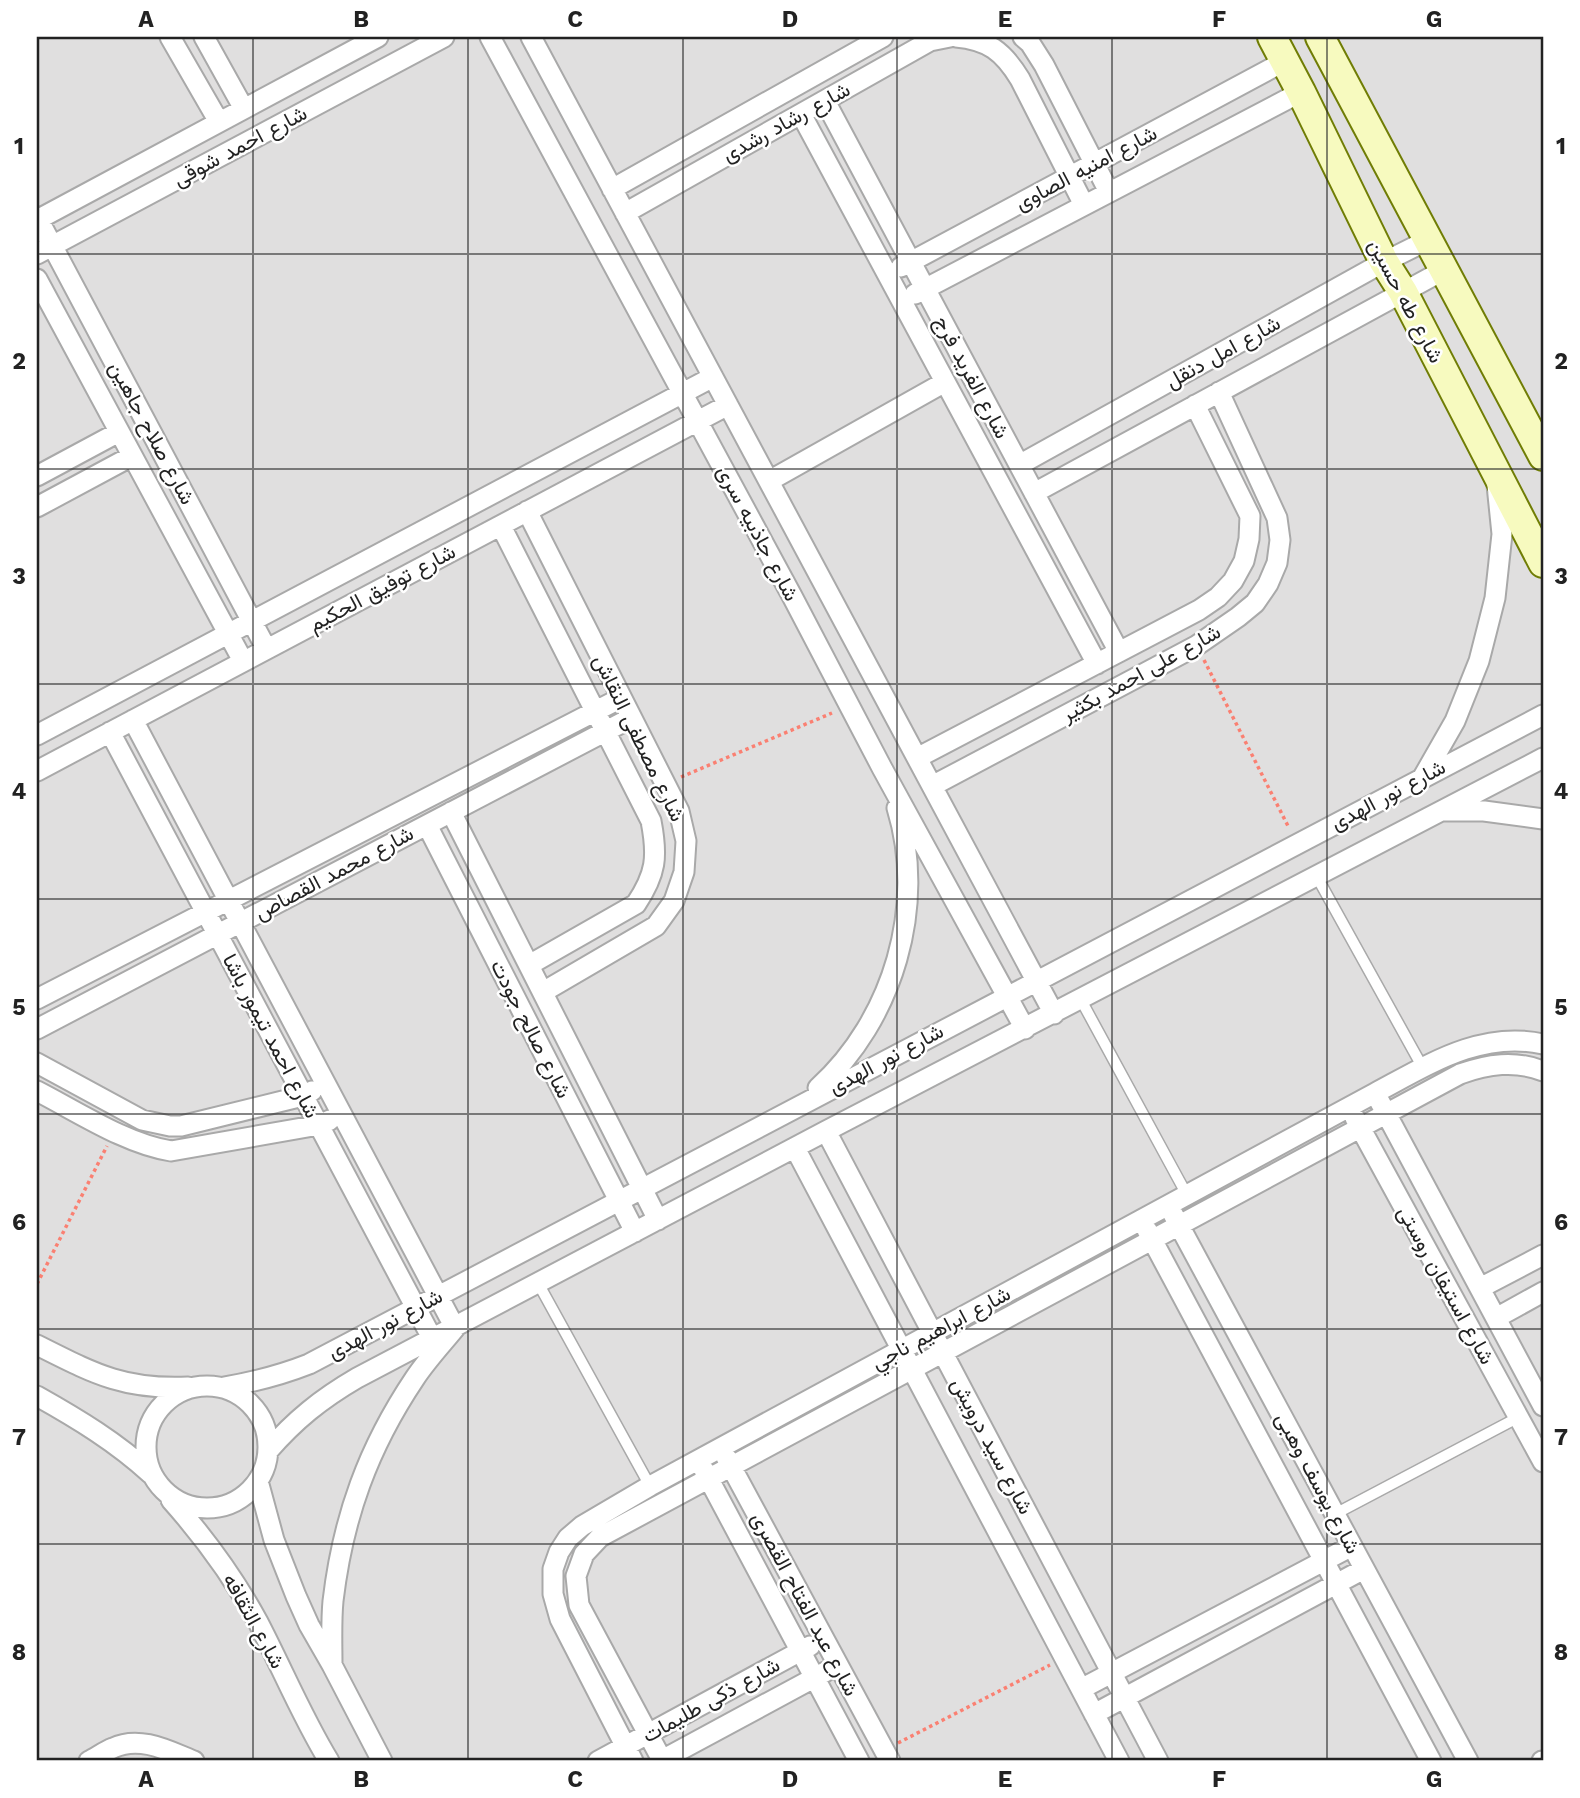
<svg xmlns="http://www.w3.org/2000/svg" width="1580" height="1798" font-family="'Work Sans',Vazirmatn,sans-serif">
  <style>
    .residential { fill: #e0dfdf }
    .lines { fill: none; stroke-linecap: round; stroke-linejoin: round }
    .lane-casing { stroke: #a9a9a9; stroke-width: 13 }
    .street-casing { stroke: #a9a9a9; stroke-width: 23 }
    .secondary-casing { stroke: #707d05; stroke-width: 32 }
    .path { stroke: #fa8072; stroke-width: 3.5; stroke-dasharray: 3.5 3.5; stroke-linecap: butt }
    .lane { stroke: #fff; stroke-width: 10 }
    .street { stroke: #fff; stroke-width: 19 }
    .secondary { stroke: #f7fabf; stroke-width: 28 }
    .grid { fill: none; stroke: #222; stroke-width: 2; stroke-opacity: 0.55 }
    .labels { text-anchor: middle; stroke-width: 5; stroke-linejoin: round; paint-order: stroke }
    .street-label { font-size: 21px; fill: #222; stroke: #fff }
    .neatline { fill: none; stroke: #222; stroke-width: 2.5 }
    .grid-label { font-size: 23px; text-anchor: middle; font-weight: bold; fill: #222 }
  </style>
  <rect width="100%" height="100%" fill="#f2efe9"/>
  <!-- residential -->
  <path class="residential" d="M37 37H1543V1761H37Z"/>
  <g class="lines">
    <defs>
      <path id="lane" d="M1317 877 1423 1068
        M1081 1000 1187 1195
        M538 1283 650 1486
        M1335 1514 1519 1417"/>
      <path id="street" d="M170 37 219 122
        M204 37 244 109
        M490 37 792 596 882 768 1025 1029
        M531 37 1054 1014
        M956 37C988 40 1003 51 1020 79L1084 205
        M1023 37 1030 43 1044 65 1109 192
        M825 101 1119 652
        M801 114 1097 664
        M612 189 883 37
        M625 213 930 41 950 37
        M37 217 266 648
        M37 220 378 37
        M37 254 444 37
        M901 267 1285 61
        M37 279 243 661
        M915 294 1301 92
        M1019 465 1384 262 1428 240
        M37 476 119 432
        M769 481 945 382
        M1034 493 1444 270
        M37 507 132 456
        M527 511 679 811 686 841 684 872 674 901 656 926 543 992
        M501 526 651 821C658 857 656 874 636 904L529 965
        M133 720 455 1328C442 1344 427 1360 415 1378 368 1448 343 1517 333 1601 331 1622 332 1644 332 1665
        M110 732 433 1340
        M37 735 713 377
        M917 758 1199 610 1218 597 1233 581 1244 561 1249 539 1250 516 1195 405
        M37 771 728 405
        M1423 777 1455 721 1479 661 1495 598 1502 534 1497 485
        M932 786 1196 646 1238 617 1255 603 1268 584 1277 563 1280 540 1277 518 1219 392
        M1447 811H1484L1543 819
        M451 812 658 1220
        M427 825 635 1232
        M37 999 621 698
        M37 1029 631 718
        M37 1063 142 1120 170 1126H181L303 1096 312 1091
        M818 1088C893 1020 927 906 897 808
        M37 1091C78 1112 126 1144 171 1151L319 1125 330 1120
        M1380 1102 1543 1406
        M1355 1118 1543 1462
        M826 1131 1158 1761
        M795 1148 1119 1761
        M1173 1214 1468 1761
        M1147 1230 1431 1761
        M1480 1288 1543 1255
        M1496 1318 1543 1292
        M37 1345C93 1373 123 1390 188 1387
        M146 1447a61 61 0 1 1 122 0a61 61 0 1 1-122 0Z
        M224 1387C254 1382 281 1375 309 1364L1543 715
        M37 1396C78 1419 116 1442 151 1474
        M268 1451C295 1420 321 1399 357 1378L826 1131 1543 758
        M726 1457 890 1761
        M704 1470 859 1761
        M258 1481 274 1540 296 1596 309 1625 332 1665 382 1761
        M171 1500C204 1537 234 1578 258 1622 282 1668 302 1717 329 1761
        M1081 1689 1352 1546
        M1094 1714 1364 1569
        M662 1760 579 1605 576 1576 584 1554 600 1537 1460 1074C1488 1064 1515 1060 1543 1071
        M89 1761C97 1757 105 1751 113 1748 140 1735 169 1751 194 1761
        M598 1761 810 1646
        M633 1761 560 1619 553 1594V1569L559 1552 568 1538 582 1526 650 1486 1375 1093C1428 1065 1481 1030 1543 1044
        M660 1761 825 1672
        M1542 1761H1543"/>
      <path id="secondary" d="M1272 37 1301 92 1384 262 1403 292 1543 563
        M1320 37 1543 456"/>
    </defs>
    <!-- lane casing -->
    <use href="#lane" class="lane-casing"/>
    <!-- street casing -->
    <use href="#street" class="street-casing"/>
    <!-- secondary casing -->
    <use href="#secondary" class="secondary-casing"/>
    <!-- path -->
    <path class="path" d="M1204 660 1289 828
      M681 777 832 713
      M37 1284 107 1146
      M898 1743 1050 1665"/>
    <!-- lane -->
    <use href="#lane" class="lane"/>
    <!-- street -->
    <use href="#street" class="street"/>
    <!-- secondary -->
    <use href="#secondary" class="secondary"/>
  </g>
  <!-- grid -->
  <path class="grid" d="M253 37V1761M468 37V1761M683 37V1761M897 37V1761M1112 37V1761M1327 37V1761M37 254H1543M37 469H1543M37 684H1543M37 899H1543M37 1114H1543M37 1329H1543M37 1544H1543"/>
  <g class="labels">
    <!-- street labels -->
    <g class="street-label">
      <text transform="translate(786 122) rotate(-29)" y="7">شارع رشاد رشدى</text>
      <text transform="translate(240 146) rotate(-28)" y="7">شارع احمد شوقى</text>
      <text transform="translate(1086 168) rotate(-28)" y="7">شارع امنيه الصاوى</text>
      <text transform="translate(1406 301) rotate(62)" y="7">شارع طه حسين</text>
      <text transform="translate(1223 352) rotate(-29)" y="7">شارع امل دنقل</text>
      <text transform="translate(972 377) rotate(62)" y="7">شارع الفريد فرج</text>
      <text transform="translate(152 433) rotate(62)" y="7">شارع صلاح جاهين</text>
      <text transform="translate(758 533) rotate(62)" y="7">شارع جاذبيه سرى</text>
      <text transform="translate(382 588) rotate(-28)" y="7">شارع توفيق الحكيم</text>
      <text transform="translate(1141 673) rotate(-29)" y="7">شارع على احمد بكثير</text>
      <text transform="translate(639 738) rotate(64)" y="7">شارع مصطفى النقاش</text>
      <text transform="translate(1388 795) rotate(-28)" y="7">شارع نور الهدى</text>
      <text transform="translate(334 873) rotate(-28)" y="7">شارع محمد القصاص</text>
      <text transform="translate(531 1029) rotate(63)" y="7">شارع صالح جودت</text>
      <text transform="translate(271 1036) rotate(62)" y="7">شارع احمد تيمور باشا</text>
      <text transform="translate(886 1059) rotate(-28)" y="7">شارع نور الهدى</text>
      <text transform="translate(1446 1285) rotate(61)" y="7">شارع استيفان روستى</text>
      <text transform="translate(385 1324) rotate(-28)" y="7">شارع نور الهدى</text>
      <text transform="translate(941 1328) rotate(-28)" y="7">شارع ابراهيم ناجي</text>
      <text transform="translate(992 1446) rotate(62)" y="7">شارع سيد درويش</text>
      <text transform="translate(1318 1483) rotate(62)" y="7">شارع يوسف وهبى</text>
      <text transform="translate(805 1604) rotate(62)" y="7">شارع عبد الفتاح القصرى</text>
      <text transform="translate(254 1621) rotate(61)" y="7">شارع الثقافه</text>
      <text transform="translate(711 1700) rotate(-29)" y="7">شارع ذكى طليمات</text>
    </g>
  </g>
  <!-- border -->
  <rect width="1580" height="1798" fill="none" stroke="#ffffff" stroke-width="77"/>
  <rect x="38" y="38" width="1504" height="1721" class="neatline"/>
  <g class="grid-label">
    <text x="146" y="27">A</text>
    <text x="361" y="27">B</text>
    <text x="575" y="27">C</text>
    <text x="790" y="27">D</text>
    <text x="1005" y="27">E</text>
    <text x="1219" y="27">F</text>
    <text x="1434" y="27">G</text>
    <text x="19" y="154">1</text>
    <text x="1561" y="154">1</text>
    <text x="19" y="369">2</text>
    <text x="1561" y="369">2</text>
    <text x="19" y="584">3</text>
    <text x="1561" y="584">3</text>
    <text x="19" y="799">4</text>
    <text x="1561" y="799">4</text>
    <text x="19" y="1015">5</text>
    <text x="1561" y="1015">5</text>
    <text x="19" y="1230">6</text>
    <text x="1561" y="1230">6</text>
    <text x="19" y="1445">7</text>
    <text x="1561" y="1445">7</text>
    <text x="19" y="1660">8</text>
    <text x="1561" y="1660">8</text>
    <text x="146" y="1787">A</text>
    <text x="361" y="1787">B</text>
    <text x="575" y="1787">C</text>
    <text x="790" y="1787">D</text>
    <text x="1005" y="1787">E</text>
    <text x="1219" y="1787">F</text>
    <text x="1434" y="1787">G</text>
  </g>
</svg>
